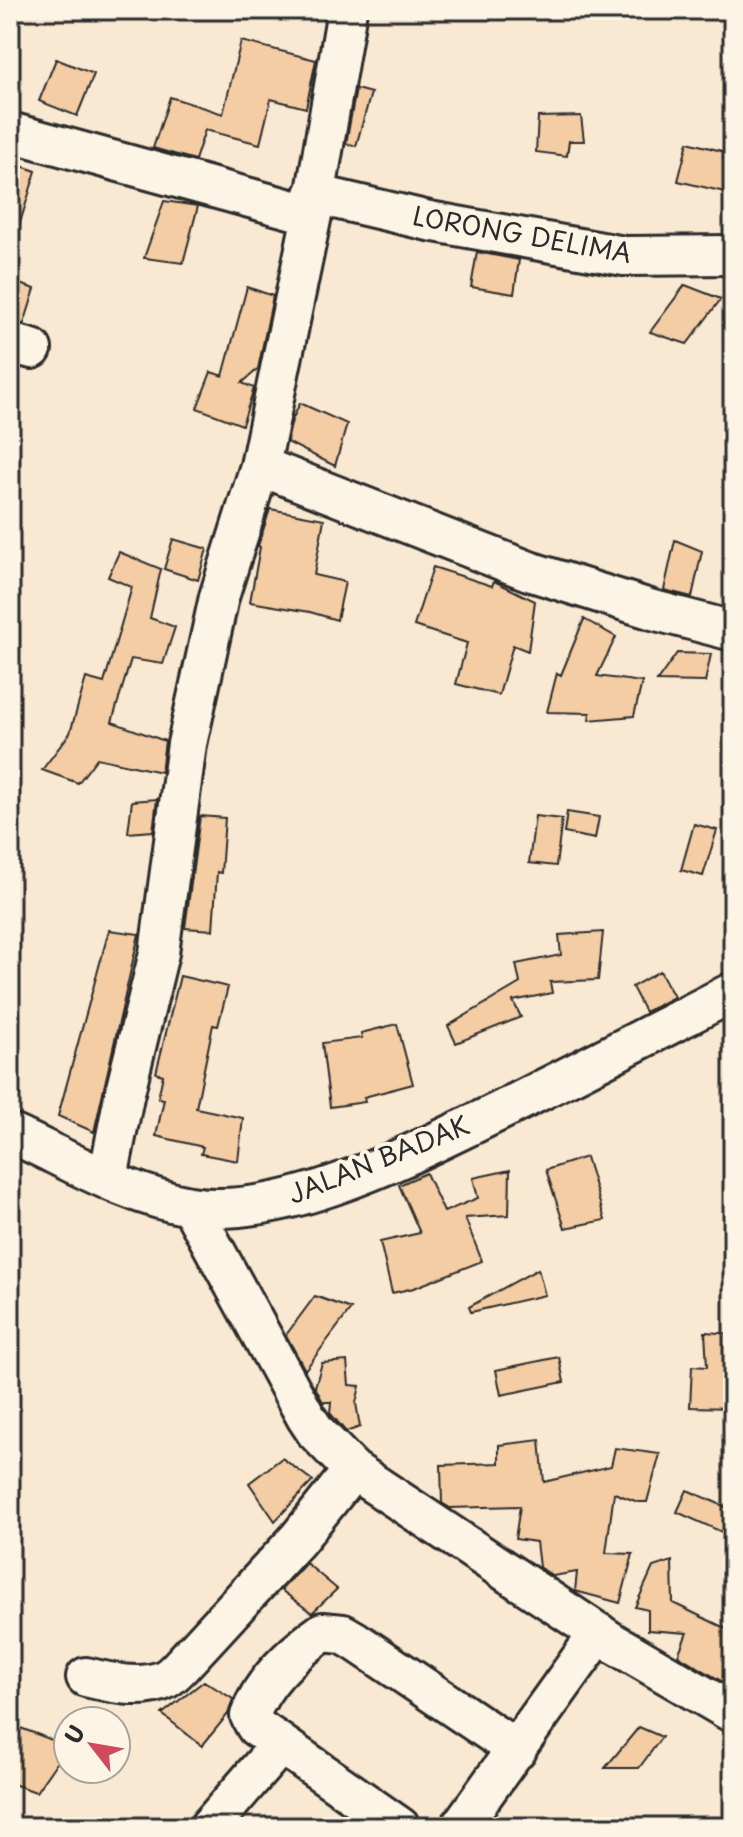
<svg xmlns="http://www.w3.org/2000/svg" width="743" height="1837" font-family="'Playpen Sans',sans-serif">
  <style>
    .building { fill: #f4cda4; stroke: #2b2b2b; stroke-width: 2 }
    .lines { fill: none; stroke-linecap: round; stroke-linejoin: round }
    .minor-casing { stroke: #2b2b2b; stroke-width: 44 }
    .minor { stroke: #fcf5e5; stroke-width: 38 }
    .labels { text-anchor: middle; stroke-width: 8; stroke-linejoin: round; paint-order: stroke }
    .street-label { font-size: 26px; fill: #2b2b2b; stroke: #fcf5e5 }
  </style>
  <rect width="100%" height="100%" fill="#fae9d2"/>
  <filter id="ink" filterUnits="userSpaceOnUse"><feTurbulence type="fractalNoise" baseFrequency=".0125" numOctaves="2"/><feDisplacementMap in="SourceGraphic" scale="16" xChannelSelector="R" yChannelSelector="G"/><feConvolveMatrix kernelMatrix="1 2 1 2 8 2 1 2 1" color-interpolation-filters="sRGB"/></filter>
  <g filter="url(#ink)">
    <!-- building -->
    <path class="building" d="M241 41 316 60 306 108 271 99 260 144 205 130 195 160 153 148 170 97 223 114Z
      M56 59 94 74 77 116 39 101Z
      M356 89 371 93 356 146 346 144Z
      M581 116 584 141H569L567 156 536 152 538 117Z
      M688 142 725 152 723 158 733 161V194L678 181Z
      M10 162 36 171 15 239 10 238Z
      M164 201 198 206 183 263 144 258Z
      M477 252 519 260 514 294 471 287Z
      M10 281 35 289 24 324 10 322Z
      M685 285 721 299 687 344 650 332Z
      M247 287 273 296 258 369 242 383 254 388 242 425 197 408 211 372 223 376Z
      M300 403 347 424 335 466 287 442 292 420Z
      M270 509 324 519 314 575 345 582 337 620 310 612 250 602 260 547 258 546Z
      M173 539 207 549 198 580 164 569Z
      M675 540 702 551 692 597 664 590Z
      M119 552 161 569 150 618 175 627 163 664 131 659 112 722 165 741 161 772 97 758 78 783 42 770 70 733 86 678 104 683 132 587 108 577Z
      M433 567 492 586 494 581 535 601 528 651 513 645 499 695 456 684 467 643 414 626Z
      M584 619 616 637 597 676 642 682 634 716 589 720 590 713 547 712 557 673 561 675Z
      M677 653 711 654 705 682 657 681Z
      M157 799 153 831 128 833 132 801Z
      M567 812 599 817 595 839 564 833Z
      M200 816 225 818 221 873 217 872 213 930 185 928Z
      M535 816 562 819 556 866 529 863Z
      M694 824 717 830 703 876 681 870Z
      M109 930 139 934 94 1132 58 1116Z
      M603 932 598 980 550 982 552 993 513 1001 521 1017 456 1043 448 1026 520 983 516 964 561 955 559 935Z
      M660 971 674 997 645 1012 632 987Z
      M180 976 228 987 218 1026 213 1025 196 1108 243 1118 238 1161 201 1154 203 1147 156 1136 164 1099 158 1098 163 1075 156 1073Z
      M397 1024 413 1084 364 1097 365 1102 330 1107 322 1043 362 1038 361 1033Z
      M586 1157 605 1220 565 1228 546 1170Z
      M510 1170 509 1215 465 1218 482 1261 414 1288 392 1293 380 1242 420 1233 399 1185 426 1173 444 1212 478 1198 473 1178Z
      M538 1269 545 1295 471 1312 469 1307Z
      M315 1296 351 1309 305 1370 286 1335Z
      M705 1332 733 1334V1408L690 1407 692 1366 707 1367Z
      M559 1357 564 1382 501 1395 496 1370Z
      M347 1361 349 1385 360 1386 356 1403 360 1427 346 1432 330 1413 331 1402H323L315 1387 322 1363Z
      M540 1440 544 1482 611 1466 615 1448 660 1454 647 1502H638L614 1493 606 1553 633 1554 620 1603 575 1591 577 1572 553 1576 539 1567 536 1542 515 1539 520 1506 450 1508 442 1503 441 1465 499 1463V1445Z
      M282 1458 313 1481 275 1521 249 1483Z
      M687 1490 733 1510V1537L677 1512Z
      M672 1561 673 1603 733 1632V1688L678 1655 687 1633 648 1630V1610L635 1607 653 1567Z
      M306 1563 337 1589 312 1613 281 1590Z
      M204 1681 233 1699 228 1714 202 1746 162 1714Z
      M10 1724 68 1746 36 1792 10 1783Z
      M639 1727 662 1737 639 1768H605Z"/>
    <g class="lines">
      <defs>
        <path id="minor" d="M10 132 312 215
          M314 194 429 221 624 256 733 255
          M10 343 32 349
          M260 466 529 571 653 610 733 631
          M10 1133C68 1159 127 1196 190 1206 286 1221 415 1152 500 1111 578 1072 655 1032 733 992
          M108 1178 124 1096 159 953 187 744 219 597 260 466 312 215 347 10
          M191 1206 306 1417 316 1432 353 1470 615 1644 733 1713
          M86 1677C110 1683 141 1690 164 1680 169 1678 175 1672 179 1668L298 1539 353 1470
          M281 1744 256 1727 250 1716C262 1681 293 1653 323 1632L343 1634 355 1641 517 1750
          M209 1827 281 1744 400 1827
          M460 1827 599 1633"/>
      </defs>
      <!-- minor casing -->
      <use href="#minor" class="minor-casing"/>
      <!-- minor -->
      <use href="#minor" class="minor"/>
    </g>
  </g>
  <g class="labels">
    <!-- street labels -->
    <g class="street-label">
      <text transform="translate(522 235) rotate(10)" y="9">LORONG DELIMA</text>
      <text transform="translate(379 1160) rotate(-22)" y="9">JALAN BADAK</text>
    </g>
  </g>
  <!-- margin -->
  <rect width="743" height="1837" fill="none" stroke="#fcf5e5" stroke-width="40"/>
  <rect x="20" y="20" width="703" height="1797" fill="none" stroke="#2b2b2b" stroke-width="3" filter="url(#ink)"/>
  <!-- north arrow -->
  <g transform="translate(92 1745) rotate(301)"><circle r="38" fill="#fcf5e5" stroke="#a8a49b" stroke-width="2"/>
  <path d="M0-6L14 30L0 20L-14 30Z" fill="#d1495b"/>
  <text y="-12" font-size="22" font-weight="bold" text-anchor="middle" fill="#2b2b2b">U</text>
  </g>
</svg>
